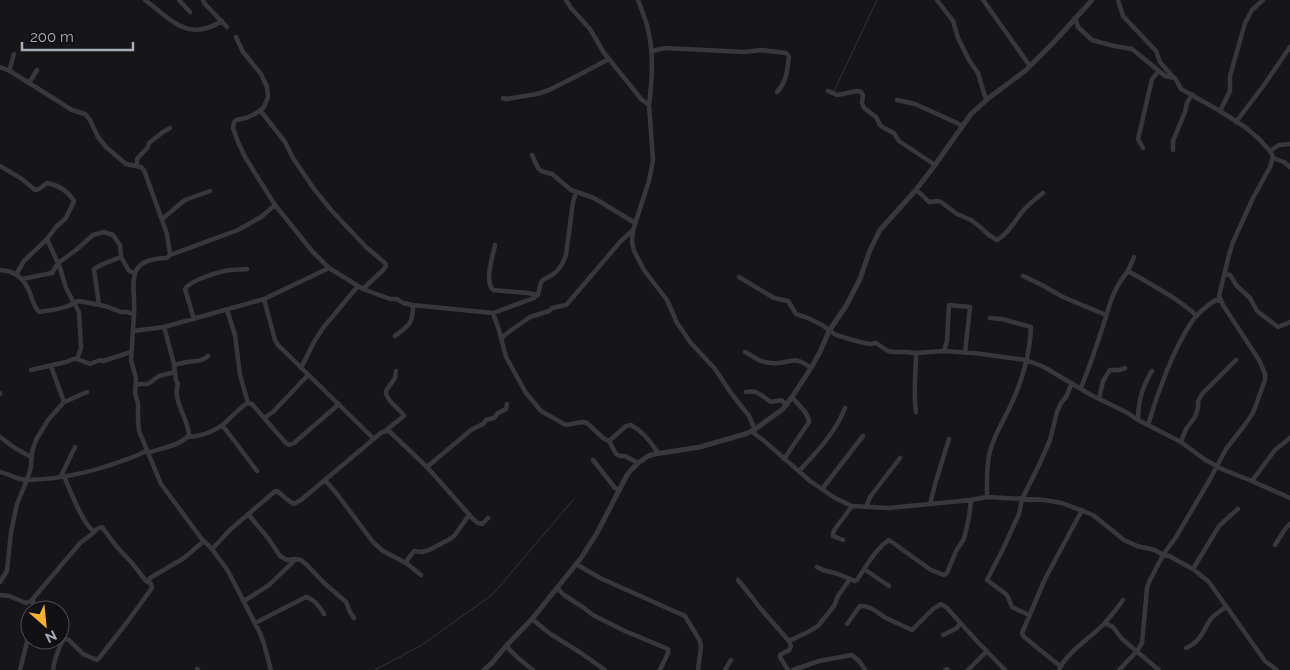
<svg xmlns="http://www.w3.org/2000/svg" width="1290" height="670" font-family="Raleway,sans-serif">
  <style>
    .lines { fill: none; stroke-linecap: round; stroke-linejoin: round }
    .stream { stroke: #2c353c; stroke-width: 1 }
    .minor { stroke: #37383d; stroke-width: 4.5 }
    .tertiary { stroke: #37383d; stroke-width: 5 }
  </style>
  <rect width="100%" height="100%" fill="#161618"/>
  <g class="lines">
    <!-- stream -->
    <path class="stream" d="M834 91 877 0
      M375 670 422 645 493 594 573 500"/>
    <!-- minor -->
    <path class="minor" d="M145 0C171 19 187 43 222 21
      M179 0 190 12
      M203 0 205 4 227 27
      M566 0 571 8 590 29 604 53 634 90 641 99 649 105 653 160 649 181 633 230 632 242 634 251 644 270 667 300 677 323 680 327 690 342 715 369 731 393 749 416 755 430
      M638 0C642 11 647 22 649 34 654 57 652 82 649 105
      M937 0 953 21 958 38 969 60 978 73 986 100
      M983 0 1030 66
      M1118 0 1123 16 1156 51 1160 62 1173 77
      M1075 18 1078 27 1092 40 1114 46 1132 49 1165 76 1175 78 1181 89 1220 111 1245 127 1259 139 1270 151 1273 157 1270 167 1253 198 1233 242 1229 255 1219 296 1223 305 1259 360 1265 374V380L1253 413 1244 426 1226 449 1209 481 1176 537 1163 555 1149 582 1147 588 1142 643 1137 651 1119 670
      M236 37 243 52 261 74 267 87 268 97 264 107 255 114 246 118 236 120 234 122 233 128 238 142 245 157 275 205 312 251 329 268 363 289 390 299H397L403 303 412 305 493 313 499 330 506 357 526 393 541 411 566 425 582 422 587 423 603 438 609 441 616 454 620 456H625L638 463
      M652 51 665 48 745 52 761 50 786 53 789 57C787 71 787 81 777 92
      M14 54 10 68V71L72 110 85 114 90 120 98 137 106 147 126 164 141 167 144 170 167 234 170 255 167 258C122 259 136 285 134 314
      M0 67 10 71
      M29 83 37 70
      M828 91 837 95 857 91 861 92 863 95 862 103 864 108 876 117 880 125 884 128 894 133 899 141 935 165
      M503 98 506 99 537 94 549 90 575 77 609 59
      M897 100 915 104 957 123 962 126
      M260 110 285 142 293 158 314 189 332 211 366 247 385 263 386 266 384 269 363 289
      M1220 111 1230 91V76L1245 23 1252 10 1263 0
      M1236 122 1264 85 1290 47
      M1143 148 1138 139 1152 79 1159 71
      M1173 150V141L1185 112 1187 103 1192 94
      M1270 151 1279 145 1290 144
      M532 155 538 168 541 171 552 174 571 190 594 198 635 223
      M1273 158 1284 162 1290 167
      M0 166 22 179 35 190 39 189 47 183C58 185 68 191 74 201L66 218 56 227 47 239 24 261 17 273
      M137 166V159L148 147 149 143 163 132 170 128
      M915 191 920 193 929 202 938 201 941 202 957 214 971 220 979 226 989 235 997 240C1008 234 1014 222 1022 212 1028 205 1035 199 1043 193
      M162 219 185 200 210 191
      M47 239 60 268 66 288 79 312 81 348 77 359
      M495 245C493 256 484 281 493 290L528 293 538 295
      M170 255 238 230 261 217 275 205
      M1134 257 1128 271C1152 285 1176 297 1197 316
      M0 270C15 271 24 278 30 293 32 300 34 307 39 312 49 310 58 310 68 306 72 305 74 302 79 301L105 306 121 312H127L134 314 131 360 136 378 135 393 138 403V420L139 431 161 484 201 538 212 549 228 571 260 633 264 644 271 670
      M1225 274 1230 275 1237 286 1250 298 1257 311 1278 327 1290 322
      M1023 276 1042 285 1063 297 1106 315
      M739 277 774 298 788 301 796 314 808 318 822 325 836 335 860 342 870 344 876 343 888 351 893 352H905L916 353 944 351 974 353 1026 360 1044 367 1091 395 1126 412 1138 420 1181 442 1204 459 1224 470 1252 481 1290 498
      M22 279 52 273 58 263 76 250 93 235 104 232 113 235 120 245 121 257 129 271 134 273
      M264 299 275 340 278 345 374 439
      M99 305 94 269 103 264 121 257
      M227 310 235 335 240 375 248 403
      M493 313 534 298C543 291 537 287 542 281 545 278 549 277 552 275 560 270 563 263 566 255L573 202 576 192
      M194 319 185 289C190 280 221 271 231 270 237 269 242 270 247 269
      M133 331 164 327 264 299 329 268
      M395 336C410 325 413 323 413 305
      M501 339 506 334 530 317 549 311 552 308 566 305 568 303 620 242 633 230
      M944 351 947 341 949 305 970 307 965 353
      M745 352C754 357 761 363 772 363 791 365 791 353 811 368
      M916 353C916 373 913 392 916 412
      M174 365C178 364 183 363 187 362 196 361 201 362 208 356
      M51 366 64 402
      M301 368 314 342 323 328 358 286
      M31 370 66 362 73 359H77L90 364 100 360 103 361 131 352
      M136 385 141 384H148L159 376 175 372
      M1081 388C1088 370 1095 351 1101 332 1110 307 1110 293 1128 271
      M746 392C759 390 761 396 771 402L781 400 787 405
      M0 394V393
      M1099 399 1103 381 1110 370H1119L1125 368
      M264 418 286 443 289 445 294 443 339 404
      M1138 420C1138 403 1143 385 1152 371
      M1148 425C1157 394 1174 347 1193 320 1199 312 1208 305 1216 300L1220 301
      M223 426 257 471
      M385 431 404 416 403 414 390 401 386 394V391L395 378 396 371
      M751 431 763 440 810 481 835 498 852 506 889 508 971 500 987 497 1044 500 1062 503 1093 515 1124 540 1137 546 1155 550 1163 555 1169 556 1193 569 1209 582 1265 661 1277 670
      M0 437 15 448 31 457
      M188 437C203 436 219 430 229 419 235 414 240 407 248 403L252 404 264 418 273 412 308 375
      M609 441 626 426 631 425C643 431 651 442 658 453
      M1181 442 1186 429 1195 417 1198 408V401L1202 394 1236 360
      M148 453C161 448 180 446 189 435 188 418 172 400 178 384L176 380 174 364 164 327
      M784 459 809 422C809 413 798 405 792 397
      M593 460 615 488 619 490
      M427 467 471 430 483 424 486 420 494 418 498 413 506 409 507 404
      M799 471C816 453 836 432 845 408
      M0 472C10 474 19 481 29 480 61 479 92 472 122 461 131 458 140 455 147 450
      M61 476 75 447
      M64 476C69 488 84 527 94 531
      M325 480 337 494 373 542 383 551 406 563 421 575
      M1252 481 1275 450 1290 438
      M822 489 863 436
      M987 497C987 482 986 466 990 451 994 436 1002 423 1009 409 1021 384 1030 354 1031 327L1002 319 990 318
      M930 504 936 481 949 439
      M866 507 870 497 900 458
      M248 514 268 538 280 556 287 560 296 559 301 560 308 566 324 583 346 602 350 612 354 618
      M843 540 833 536V533L835 529 852 506
      M1275 545 1285 529 1290 524
      M212 549 231 529 274 492 277 491 289 501 294 504 301 500 382 432 389 431 427 467 473 519 478 523 482 524 488 518
      M406 563 408 559 414 551 422 552 429 550 450 539 455 535 469 515
      M576 564 600 578 685 616 700 641 701 647 698 670
      M817 567 823 570 838 574 855 581 857 580C865 568 877 547 889 540L931 570 944 575 947 573 956 551 964 539 969 517 971 500
      M864 569 889 586
      M1193 569 1219 526 1231 515 1238 509
      M738 580 751 596 760 608 789 641 791 646 789 650 780 655V657L788 670
      M0 582 7 571 11 532 17 504 27 480 31 467 32 452 36 440 48 420 64 402 87 392
      M149 582 150 578 184 558 204 541
      M557 588 564 595 584 608 593 615 625 631 668 649V653L660 670
      M0 595 9 596 26 603 31 601 81 542 91 535 97 529 102 527 116 546 132 563 146 581 151 584 152 588 128 621 100 657 97 660 83 654 69 640 66 639 63 640C58 650 54 659 53 670
      M33 599V603L38 608V610
      M244 601 269 585 296 559
      M1029 615 1012 607 1008 597 1006 594 987 580 1003 549 1019 514 1022 499 1040 463 1050 440 1057 412 1061 403 1066 397 1072 383
      M532 619 549 633 581 653 605 670
      M255 623 306 597C314 599 320 607 324 614
      M1105 623 1113 627 1122 639 1159 670
      M847 624 860 606C870 605 878 613 886 618 894 622 904 626 912 630L933 609 941 604 947 608 974 638 1005 670
      M943 635 957 628 960 623
      M789 641 808 632 818 626 834 606 838 596 850 579
      M506 646 518 658 533 670
      M1186 648C1201 641 1202 633 1210 620 1213 615 1221 611 1226 607
      M1060 666 1024 637 1022 633 1045 579 1082 510
      M197 669 198 670
      M20 670 30 630
      M725 670 731 660
      M793 670 819 661 852 655 860 662 865 670
      M945 670 947 669 948 670
      M968 670 987 651
      M1059 670C1066 653 1090 638 1103 625 1110 617 1117 609 1123 600"/>
    <!-- tertiary -->
    <path class="tertiary" d="M484 670 492 663 506 646 532 619 581 558 597 533 627 475 631 470 638 463 648 456 655 454 700 447 745 434 754 430 783 409 792 397 811 368 820 352 829 331 846 306 860 279 870 250 880 230 915 191 935 165 971 114 990 97 1025 71 1054 42 1092 0"/>
  </g>
  <!-- north arrow -->
  <g transform="translate(45 625) rotate(153)"><circle r="24" fill="#111113" stroke="#4d4f55"/>
  <path d="M0-4L9 19L0 12L-9 19Z" fill="#f2b134"/>
  <text y="-8" font-size="14" font-weight="bold" text-anchor="middle" fill="#a8adb8">N</text>
  </g>
  <!-- scale -->
  <path d="M22 42v8h111v-8" fill="none" stroke="#a8adb8" stroke-width="2.5"/>
  <text x="30" y="42" font-size="15" fill="#a8adb8" stroke="#111113" stroke-width="4" paint-order="stroke">200 m</text>
</svg>
